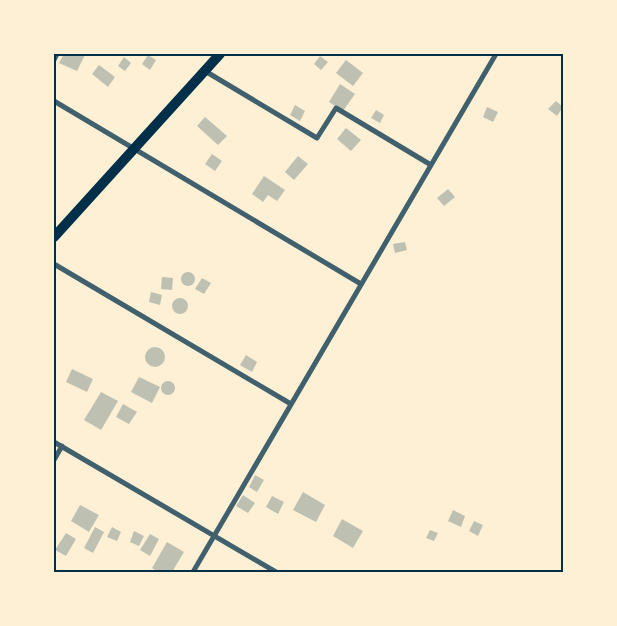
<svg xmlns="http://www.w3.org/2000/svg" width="617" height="626" font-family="Mulish,sans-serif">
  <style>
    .building { fill: #bec0b2 }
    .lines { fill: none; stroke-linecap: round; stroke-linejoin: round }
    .minor { stroke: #3f606c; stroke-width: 5 }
    .secondary { stroke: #003049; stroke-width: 10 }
    .neatline { fill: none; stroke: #003049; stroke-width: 2 }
  </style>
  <rect width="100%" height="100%" fill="#fdf0d5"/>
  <!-- building -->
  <path class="building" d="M64 54 85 55 77 71 59 63Z
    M148 55 156 60 150 70 142 64Z
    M320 56 328 62 321 70 314 64Z
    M124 57 131 63 125 71 118 66Z
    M346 60 363 73 353 86 336 73Z
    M99 65 115 77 108 87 92 74Z
    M340 84 355 94 343 111 329 102Z
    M556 101 563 107 557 116 548 109Z
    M295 105 305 111 300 121 290 115Z
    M487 107 498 112 493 122 483 117Z
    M376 110 384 115 380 123 371 118Z
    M205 117 227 136 218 145 197 126Z
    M346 128 361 140 351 151 337 139Z
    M212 154 222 161 215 171 205 164Z
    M298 156 308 164 294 180 285 172Z
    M264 176 285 190 277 201 268 195 263 202 252 194Z
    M448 189 455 197 444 206 437 198Z
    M405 242 407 250 395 253 393 244Z
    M181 279a7 7 0 1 1 14 0a7 7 0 1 1-14 0Z
    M162 277 173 278 172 290 161 289Z
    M202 278 211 283 204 294 195 289Z
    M151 292 162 295 160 305 149 302Z
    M172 306a8 8 0 1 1 16 0a8 8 0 1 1-16 0Z
    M145 357a10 10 0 1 1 20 0a10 10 0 1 1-20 0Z
    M246 355 257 362 252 372 240 365Z
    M72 369 93 379 87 392 66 382Z
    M139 377 160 387 152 403 131 392Z
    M161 388a7 7 0 1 1 14 0a7 7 0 1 1-14 0Z
    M101 392 118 401 101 430 84 420Z
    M123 404 137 412 129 424 116 417Z
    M255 475 264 480 257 492 249 487Z
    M303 492 325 505 316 522 293 510Z
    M243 495 255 503 248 513 236 506Z
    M272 496 284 502 278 514 266 507Z
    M80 505 99 515 89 532 71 521Z
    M453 510 465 516 461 527 448 521Z
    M342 519 363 531 353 548 333 536Z
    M474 521 483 525 478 536 469 531Z
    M95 527 104 532 93 553 84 548Z
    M112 527 121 532 117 541 107 537Z
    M430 530 438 533 434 541 426 538Z
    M134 531 144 536 139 546 130 542Z
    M66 533 76 539 66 556 55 550Z
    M150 534 159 539 150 556 140 550Z
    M167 542 184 552 172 572H158L152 568Z"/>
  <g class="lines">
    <!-- minor -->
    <path class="minor" d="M54 60 57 54
      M205 71 317 138 336 108 431 165
      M54 101 361 284
      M54 264 291 404
      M54 442 276 572
      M54 460 62 446
      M193 572 496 54"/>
    <!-- secondary -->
    <path class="secondary" d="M54 237 220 54"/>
  </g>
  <!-- border -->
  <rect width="617" height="626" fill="none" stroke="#fdf0d5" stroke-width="110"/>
  <rect x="55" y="55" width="507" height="516" class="neatline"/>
</svg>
